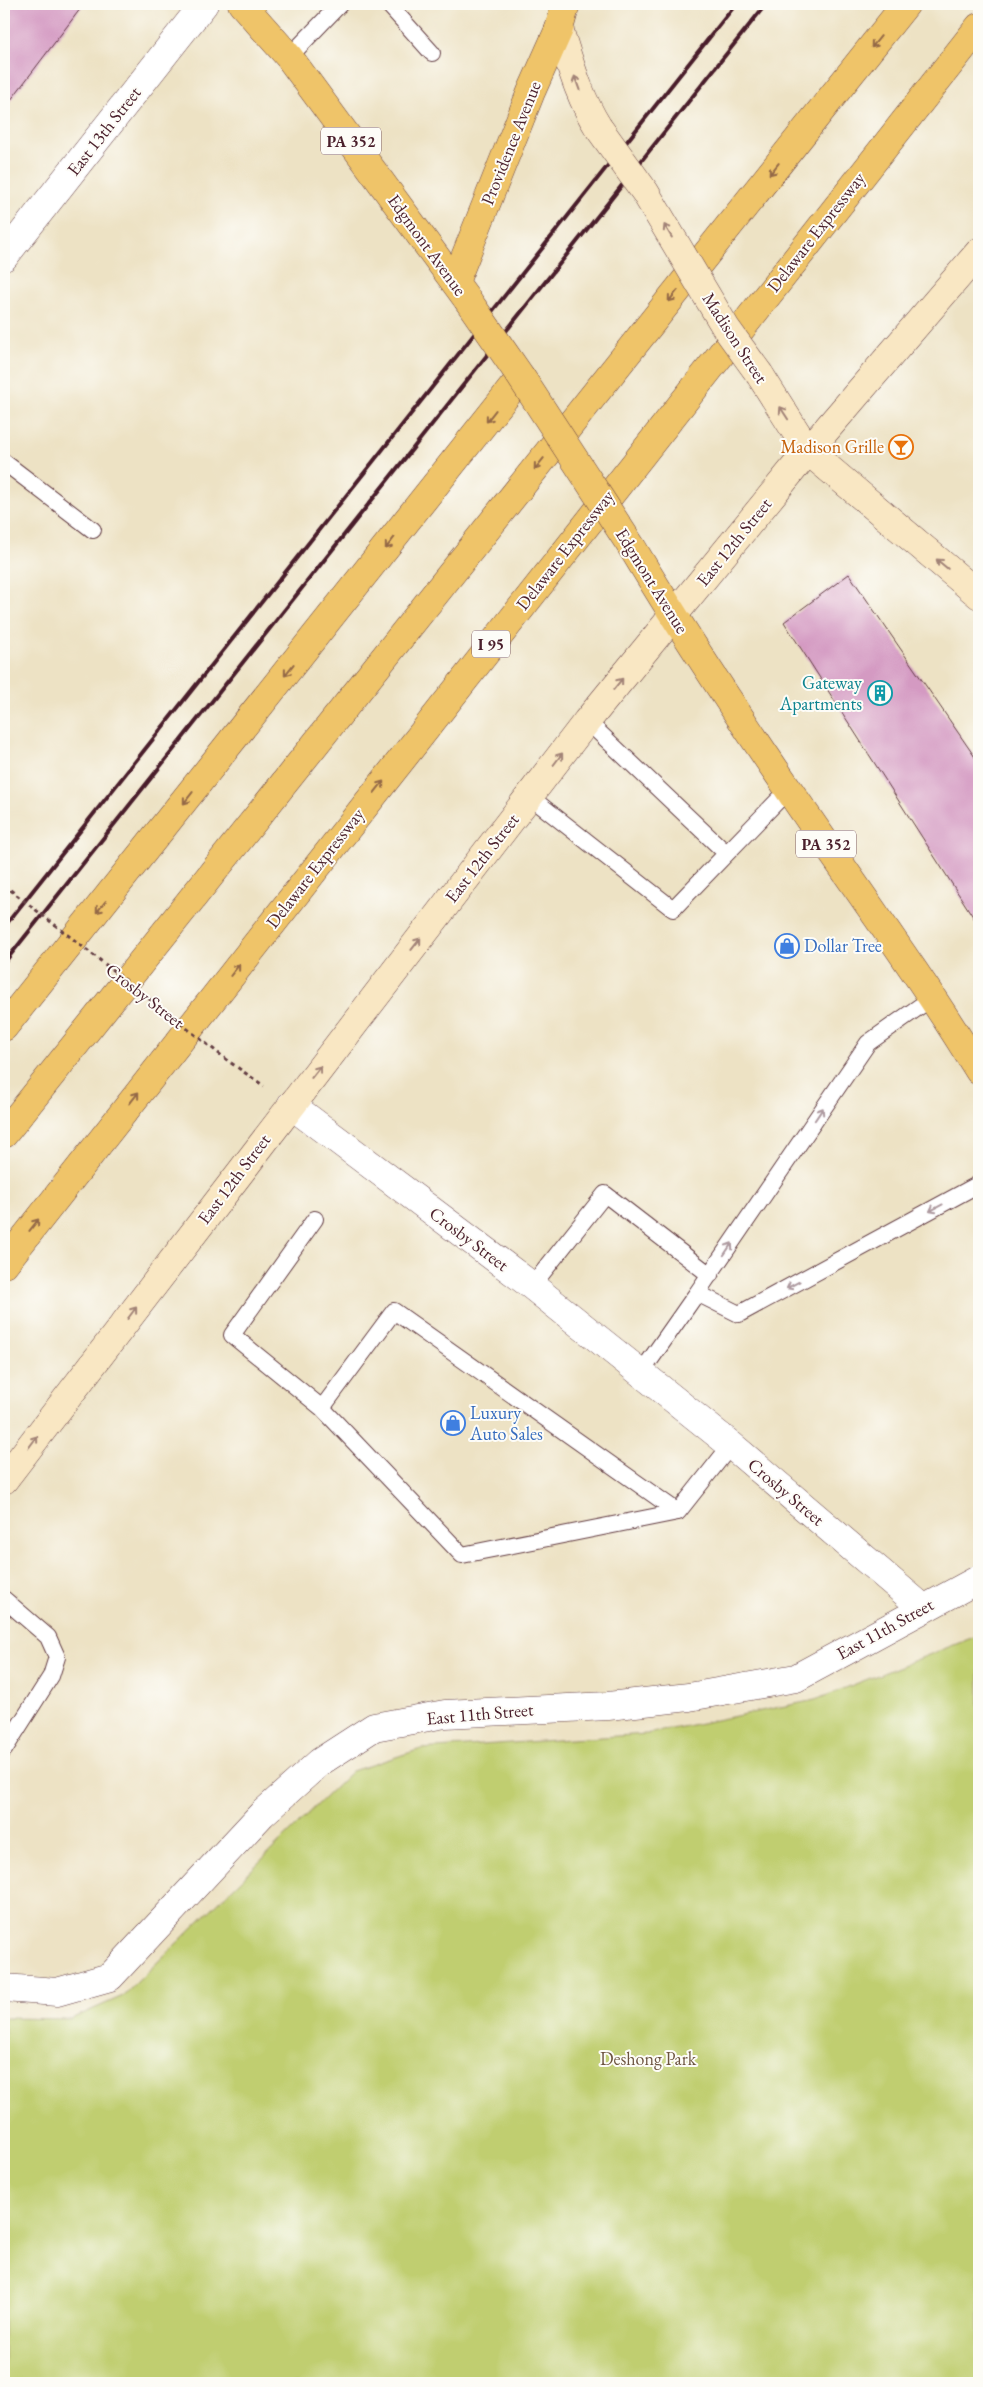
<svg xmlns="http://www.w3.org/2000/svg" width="983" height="2387" font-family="'EB Garamond',serif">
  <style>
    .green { fill: #c0ce70; stroke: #85764e }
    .building { fill: #d49ac2 }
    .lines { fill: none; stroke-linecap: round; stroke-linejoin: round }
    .lane-casing { stroke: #623c42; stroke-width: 18 }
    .street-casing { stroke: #623c42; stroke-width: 29 }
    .secondary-casing { stroke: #623c42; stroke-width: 29 }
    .primary-casing { stroke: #623c42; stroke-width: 29 }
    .highway-casing { stroke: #623c42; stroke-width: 29 }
    .path { stroke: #623c42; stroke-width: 3; stroke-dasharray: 4 4; stroke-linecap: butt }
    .lane { stroke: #fff; stroke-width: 16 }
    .street { stroke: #fff; stroke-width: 28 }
    .secondary { stroke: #f9e7c3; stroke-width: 28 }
    .primary { stroke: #efc469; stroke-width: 28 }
    .highway { stroke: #efc469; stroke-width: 28 }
    .rail { stroke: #4a1f2b; stroke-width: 4 }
    .secondary-bridge-casing { stroke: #623c42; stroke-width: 29; stroke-linecap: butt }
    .primary-bridge-casing { stroke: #623c42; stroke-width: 29; stroke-linecap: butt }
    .path-bridge { stroke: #623c42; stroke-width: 3; stroke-dasharray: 4 4; stroke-linecap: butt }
    .secondary-bridge { stroke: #f9e7c3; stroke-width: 28 }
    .primary-bridge { stroke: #efc469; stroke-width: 28 }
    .oneway { stroke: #946947 }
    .oneway2 { stroke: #a28377 }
    .oneway3 { stroke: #ae9aa0 }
    .labels { text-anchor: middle; stroke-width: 4; stroke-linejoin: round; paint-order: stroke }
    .shield { fill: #fdfcf7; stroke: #806168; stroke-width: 1 }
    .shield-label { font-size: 16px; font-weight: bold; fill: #4a1f2b }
    .street-label { font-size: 18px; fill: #4a1f2b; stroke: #fdfcf7 }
    .food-label { font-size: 18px; fill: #c56008; stroke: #fdfcf7; text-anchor: end }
    .culture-label { font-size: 18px; fill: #0d838f; stroke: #fdfcf7; text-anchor: end }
    .shop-label { font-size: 18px; fill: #366cbe; stroke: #fdfcf7; text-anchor: start }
    .park-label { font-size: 18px; fill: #6d5440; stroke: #fdfcf7 }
  </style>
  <rect width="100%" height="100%" fill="#fdfcf7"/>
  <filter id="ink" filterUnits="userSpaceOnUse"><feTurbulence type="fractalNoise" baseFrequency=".02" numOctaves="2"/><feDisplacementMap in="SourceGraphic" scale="10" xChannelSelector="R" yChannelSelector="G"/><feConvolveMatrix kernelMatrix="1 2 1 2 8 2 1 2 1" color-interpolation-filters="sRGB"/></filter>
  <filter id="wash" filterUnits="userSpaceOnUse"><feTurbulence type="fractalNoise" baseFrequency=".0096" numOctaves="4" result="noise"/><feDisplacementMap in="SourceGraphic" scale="20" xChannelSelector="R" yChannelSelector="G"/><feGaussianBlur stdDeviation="1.12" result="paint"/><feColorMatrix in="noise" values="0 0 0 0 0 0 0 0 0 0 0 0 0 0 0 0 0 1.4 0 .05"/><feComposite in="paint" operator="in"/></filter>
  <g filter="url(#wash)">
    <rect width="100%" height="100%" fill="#ede2c4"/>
    <!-- green -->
    <path class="green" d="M979 1635V2383H4V2018L71 2019 123 1996 352 1771 421 1749 647 1734 815 1700Z"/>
    <g id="blocks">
      <!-- building -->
      <path class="building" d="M4 4H84L4 109Z
        M849 574 979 763V926L784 622Z"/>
    </g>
  </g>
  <g filter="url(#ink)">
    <use href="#blocks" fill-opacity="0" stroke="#623c42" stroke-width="1"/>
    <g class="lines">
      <defs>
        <path id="lane" d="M388 4 432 53
          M289 57 340 4
          M4 462 93 530
          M587 721 726 853
          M529 796 673 909 788 790
          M933 997 868 1043 697 1293 739 1314 979 1184
          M315 1219 232 1335 322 1408
          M532 1286 605 1194 710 1275
          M641 1373 697 1293
          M678 1512 462 1555 322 1408 394 1311 678 1512 731 1445
          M4 1599 48 1637 57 1657 51 1676 4 1750"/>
        <path id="street" d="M4 257 204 4
          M291 1105 532 1286 731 1445 923 1608
          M4 1988 57 1992 110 1977 262 1814 320 1762 374 1727 445 1714 608 1706 689 1697 796 1678 979 1579"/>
        <path id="secondary" d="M559 29C570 63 579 97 598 127
          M760 375 808 451 979 595
          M4 1480 587 721 808 451 979 252"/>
        <path id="primary" d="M242 4 289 57 467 299
          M455 282 531 92 559 29 566 4
          M633 549C682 631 735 711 789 790 853 884 920 975 979 1071"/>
        <path id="highway" d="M4 1027 521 377
          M4 1134 906 4
          M4 1264 979 27"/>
      </defs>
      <!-- lane casing -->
      <use href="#lane" class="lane-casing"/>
      <!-- street casing -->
      <use href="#street" class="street-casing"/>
      <!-- secondary casing -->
      <use href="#secondary" class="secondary-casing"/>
      <!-- primary casing -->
      <use href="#primary" class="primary-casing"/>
      <!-- highway casing -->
      <use href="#highway" class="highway-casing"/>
      <!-- path -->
      <path class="path" d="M231 1063 264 1086"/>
      <!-- lane -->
      <use href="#lane" class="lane"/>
      <!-- street -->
      <use href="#street" class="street"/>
      <!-- secondary -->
      <use href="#secondary" class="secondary"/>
      <!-- primary -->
      <use href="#primary" class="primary"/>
      <!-- highway -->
      <use href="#highway" class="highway"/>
      <!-- rail -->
      <path class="rail" d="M4 927 736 4
        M4 963 766 4"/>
      <defs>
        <path id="secondary-bridge" d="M598 127 645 192 726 328 760 375"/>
        <path id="primary-bridge" d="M467 299 521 377 633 549"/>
      </defs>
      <!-- secondary-bridge casing -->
      <use href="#secondary-bridge" class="secondary-bridge-casing"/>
      <!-- primary-bridge casing -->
      <use href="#primary-bridge" class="primary-bridge-casing"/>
      <!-- path-bridge -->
      <path class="path-bridge" d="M4 885 231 1063"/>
      <!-- secondary-bridge -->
      <use href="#secondary-bridge" class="secondary-bridge"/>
      <!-- primary-bridge -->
      <use href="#primary-bridge" class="primary-bridge"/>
    </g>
    <!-- one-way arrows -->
    <defs><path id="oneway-shaft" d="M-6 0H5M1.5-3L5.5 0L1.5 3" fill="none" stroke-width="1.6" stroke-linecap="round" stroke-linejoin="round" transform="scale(1.25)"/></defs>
    <g class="oneway">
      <use href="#oneway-shaft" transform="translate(876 42) rotate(129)"/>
      <use href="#oneway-shaft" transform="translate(774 169) rotate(129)"/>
      <use href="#oneway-shaft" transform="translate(673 296) rotate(129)"/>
      <use href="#oneway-shaft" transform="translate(491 416) rotate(128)"/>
      <use href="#oneway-shaft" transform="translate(539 464) rotate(129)"/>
      <use href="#oneway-shaft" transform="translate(390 543) rotate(128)"/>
      <use href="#oneway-shaft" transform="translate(289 670) rotate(128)"/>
      <use href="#oneway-shaft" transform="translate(379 787) rotate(-52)"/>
      <use href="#oneway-shaft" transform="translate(188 798) rotate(128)"/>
      <use href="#oneway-shaft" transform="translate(101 907) rotate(129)"/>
      <use href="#oneway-shaft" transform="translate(235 970) rotate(-52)"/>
      <use href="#oneway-shaft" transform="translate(134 1098) rotate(-52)"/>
      <use href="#oneway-shaft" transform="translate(34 1225) rotate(-52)"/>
    </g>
    <g class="oneway2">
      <use href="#oneway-shaft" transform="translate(577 83) rotate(-110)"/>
      <use href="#oneway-shaft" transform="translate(668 231) rotate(-121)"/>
      <use href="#oneway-shaft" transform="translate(784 413) rotate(-123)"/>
      <use href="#oneway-shaft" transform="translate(942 564) rotate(-140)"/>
      <use href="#oneway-shaft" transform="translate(618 684) rotate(-51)"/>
      <use href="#oneway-shaft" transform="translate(558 759) rotate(-53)"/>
      <use href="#oneway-shaft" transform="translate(416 944) rotate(-52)"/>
      <use href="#oneway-shaft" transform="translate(316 1072) rotate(-52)"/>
      <use href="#oneway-shaft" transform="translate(132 1313) rotate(-53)"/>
      <use href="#oneway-shaft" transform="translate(33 1442) rotate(-53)"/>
    </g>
    <g class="oneway3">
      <use href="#oneway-shaft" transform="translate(819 1114) rotate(-56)"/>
      <use href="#oneway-shaft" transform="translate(936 1208) rotate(152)"/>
      <use href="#oneway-shaft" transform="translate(728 1249) rotate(-56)"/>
      <use href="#oneway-shaft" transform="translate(793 1285) rotate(152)"/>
    </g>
  </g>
  <!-- icons -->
  <defs>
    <symbol id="bar-ring" viewBox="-11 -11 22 22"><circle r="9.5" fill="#fdfcf7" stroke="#e8710a" stroke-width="1.5"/><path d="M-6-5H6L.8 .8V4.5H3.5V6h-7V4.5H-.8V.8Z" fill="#e8710a"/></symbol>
    <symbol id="building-ring" viewBox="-11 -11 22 22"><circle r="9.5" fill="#fdfcf7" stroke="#0f9aa8" stroke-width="1.5"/><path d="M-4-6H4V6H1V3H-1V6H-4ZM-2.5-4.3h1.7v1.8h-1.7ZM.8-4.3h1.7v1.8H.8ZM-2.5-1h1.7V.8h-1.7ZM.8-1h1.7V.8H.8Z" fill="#0f9aa8"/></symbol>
    <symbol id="shop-ring" viewBox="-11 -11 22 22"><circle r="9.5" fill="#fdfcf7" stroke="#3f7fe0" stroke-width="1.5"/><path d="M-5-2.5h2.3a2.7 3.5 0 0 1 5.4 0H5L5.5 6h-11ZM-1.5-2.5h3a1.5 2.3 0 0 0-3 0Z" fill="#3f7fe0"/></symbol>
  </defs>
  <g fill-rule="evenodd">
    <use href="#bar-ring" x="887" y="433" width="28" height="28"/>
    <use href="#building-ring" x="866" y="679" width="28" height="28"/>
    <use href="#shop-ring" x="773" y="932" width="28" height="28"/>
    <use href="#shop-ring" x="439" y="1409" width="28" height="28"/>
  </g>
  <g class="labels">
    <!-- shield labels -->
    <g class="shield">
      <rect x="321" y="127.5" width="60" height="27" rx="4"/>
      <rect x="472" y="630.5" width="38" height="27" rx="4"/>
      <rect x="796" y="830.5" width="60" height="27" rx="4"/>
    </g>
    <g class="shield-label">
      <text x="351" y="147">PA 352</text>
      <text x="491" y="650">I 95</text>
      <text x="826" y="850">PA 352</text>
    </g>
    <!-- street labels -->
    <g class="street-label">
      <text transform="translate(104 131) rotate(-52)" y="6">East 13th Street</text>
      <text transform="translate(511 143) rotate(-68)" y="6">Providence Avenue</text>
      <text transform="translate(816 232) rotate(-52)" y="6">Delaware Expressway</text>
      <text transform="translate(427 245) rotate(54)" y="6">Edgmont Avenue</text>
      <text transform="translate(735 338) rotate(57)" y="6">Madison Street</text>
      <text transform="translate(734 542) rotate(-51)" y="6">East 12th Street</text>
      <text transform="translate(565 550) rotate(-52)" y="6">Delaware Expressway</text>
      <text transform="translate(652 581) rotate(58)" y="6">Edgmont Avenue</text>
      <text transform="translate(482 858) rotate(-52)" y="6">East 12th Street</text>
      <text transform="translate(315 868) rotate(-52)" y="6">Delaware Expressway</text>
      <text transform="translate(145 996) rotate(38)" y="6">Crosby Street</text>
      <text transform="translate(234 1179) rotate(-53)" y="6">East 12th Street</text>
      <text transform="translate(469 1239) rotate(37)" y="6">Crosby Street</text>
      <text transform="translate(786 1492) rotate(40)" y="6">Crosby Street</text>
      <text transform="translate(885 1629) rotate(-29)" y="6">East 11th Street</text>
      <text transform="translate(480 1714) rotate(-5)" y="6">East 11th Street</text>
    </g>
    <!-- food labels -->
    <g class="food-label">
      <text x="884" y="453">Madison Grille</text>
    </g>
    <!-- culture labels -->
    <g class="culture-label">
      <text x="862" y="689">Gateway<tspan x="862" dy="21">Apartments</tspan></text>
    </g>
    <!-- shop labels -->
    <g class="shop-label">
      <text x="804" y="952">Dollar Tree</text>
      <text x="470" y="1419">Luxury<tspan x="470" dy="21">Auto Sales</tspan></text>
    </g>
    <!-- park labels -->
    <g class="park-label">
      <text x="648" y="2065">Deshong Park</text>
    </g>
  </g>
  <!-- margin -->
  <rect width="983" height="2387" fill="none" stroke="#fdfcf7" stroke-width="20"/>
</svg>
